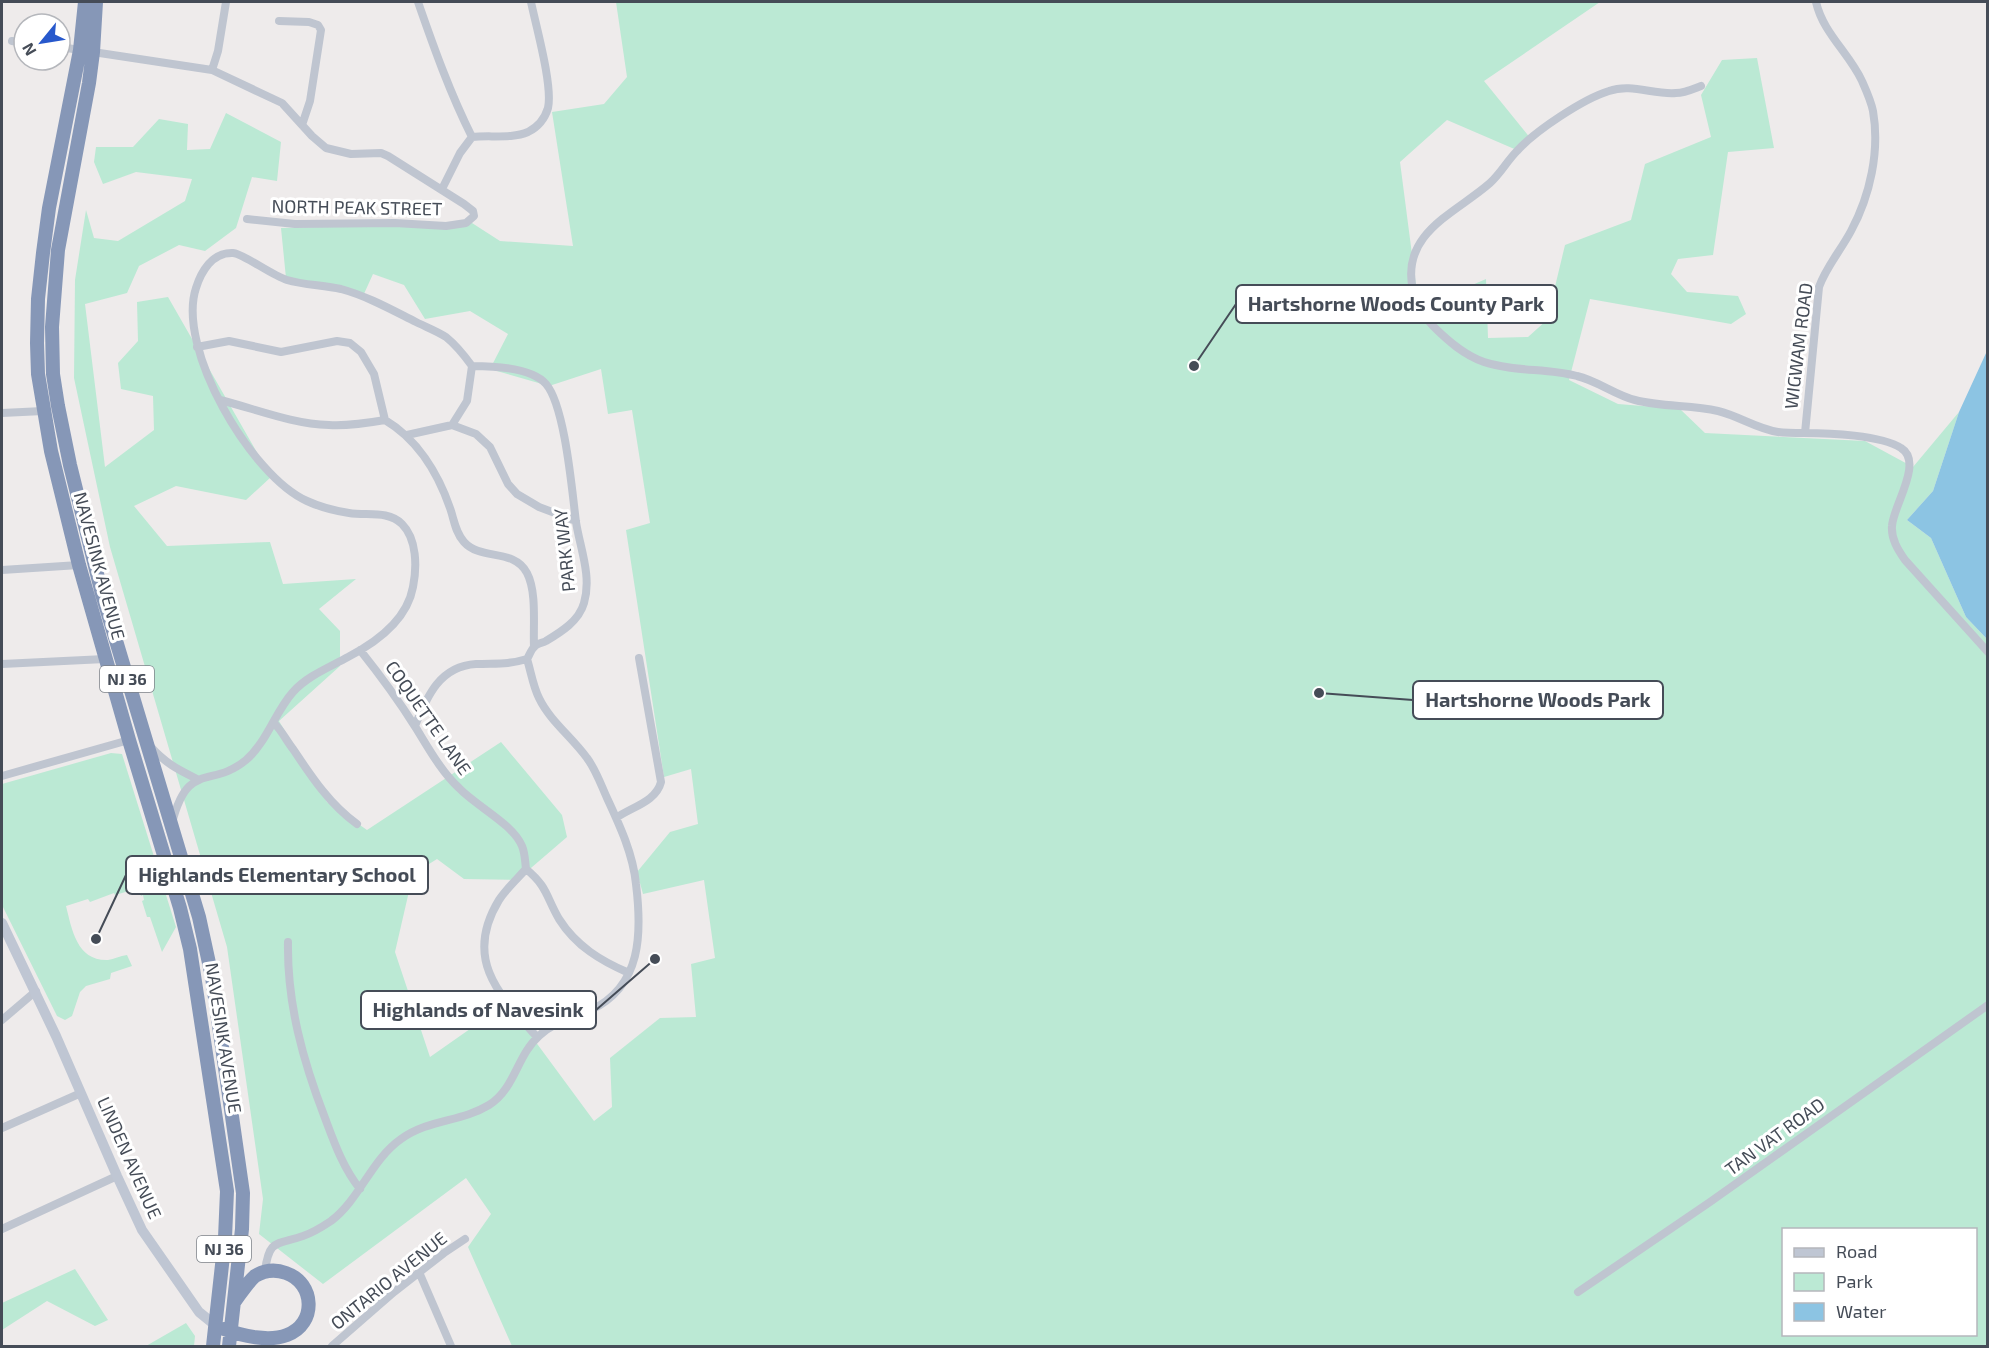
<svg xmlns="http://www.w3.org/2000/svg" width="1989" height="1348" font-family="'Exo 2',sans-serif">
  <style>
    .green { fill: #bbe9d4; fill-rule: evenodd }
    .water { fill: #8cc4e3 }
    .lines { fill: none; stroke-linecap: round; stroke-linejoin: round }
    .street { stroke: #bfc5d0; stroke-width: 8 }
    .secondary { stroke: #bfc6d3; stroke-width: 10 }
    .highway { stroke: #8697b7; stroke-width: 14 }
    .labels { text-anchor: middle; stroke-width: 6; stroke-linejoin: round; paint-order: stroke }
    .shield { fill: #fff; stroke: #7d8289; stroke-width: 1.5 }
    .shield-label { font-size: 16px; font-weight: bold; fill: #454c57 }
    .street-label { font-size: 18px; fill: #454c57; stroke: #fff }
    .leader { fill: none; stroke: #454c57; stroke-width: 2 }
    .callout-dot { fill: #454c57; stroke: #fff; stroke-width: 2 }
    .callout { fill: #fff; stroke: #454c57; stroke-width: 2 }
    .callout-label { font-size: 20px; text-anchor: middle; font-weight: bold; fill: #454c57 }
  </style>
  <rect width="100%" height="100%" fill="#eeebeb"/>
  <!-- green -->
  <path class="green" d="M616 2H1600L1484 81 1531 139 1519 151 1447 120 1400 162 1419 308 1486 279 1488 338 1528 337 1547 320 1565 245 1631 220 1645 164 1711 137 1701 95 1722 60 1757 58 1774 148 1728 152 1713 255 1678 259 1671 274 1687 292 1738 296 1746 314 1731 324 1590 299 1569 380 1618 404 1680 409 1705 433 1865 441 1913 467 1959 412 1933 491 1907 520 1931 538 1966 617 1987 639V1346H512L468 1247 491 1214 466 1178 323 1284 259 1234 263 1199 227 947 110 547 74 378 75 280 86 210 94 238 118 241 185 201 192 179 136 172 103 184 94 162 96 147H133L159 119 188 124 187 150 210 149 226 113 281 142 277 181 252 177 236 228 205 251 179 245 139 266 127 293 85 304 105 467 154 430 153 396 121 389 118 363 138 341 137 302 168 297 271 477 246 500 176 486 134 506 167 546 270 542 283 584 356 579 319 609 340 631V666L279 721 327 802 367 830 501 742 562 815 567 837 517 880 464 879 437 859 413 874 395 952 430 1057 507 1003 594 1121 612 1107 610 1058 660 1018 696 1017 691 964 715 958 704 880 643 894 637 872 670 832 698 824 691 769 664 777 626 530 650 523 632 410 608 414 601 369 549 386 490 369 508 334 470 311 425 319 404 285 373 274 363 296 286 278 281 228 472 223 500 241 573 246 552 112 604 104 627 77ZM1784 1230H1976V1334H1784Z
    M111 753 122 754 176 927 162 952 150 917H147L142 901 144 900 143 895 141 896 137 884 127 887 129 891 115 895 114 893 90 902 88 899 66 906C72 930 77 961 108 960 114 959 120 956 127 955L132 966 111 973 110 979 86 986 80 992 72 1016 65 1020 57 1016 2 905V784Z
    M75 1269 108 1320 95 1326 47 1301 2 1330V1303Z
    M186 1323 195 1336 194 1346H146Z"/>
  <!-- water -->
  <path class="water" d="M1987 351V639L1966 617 1931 538 1907 520 1933 491 1959 412Z"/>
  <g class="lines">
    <!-- street -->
    <path class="street" d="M418 2C434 48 450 93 472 137
      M279 21 309 22 318 25 321 30 310 101 302 125
      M12 41 24 43
      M60 47 80 50
      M93 52 212 70 282 103 312 136 326 148 351 154 381 153 388 156 464 204 473 211 474 216 466 223 446 226 395 223 295 224 247 219
      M212 70 218 51 226 2
      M1701 86C1693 89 1685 93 1676 93 1654 95 1631 83 1609 91 1583 99 1535 131 1517 151 1507 161 1501 173 1490 183 1456 213 1400 233 1413 290 1416 304 1423 316 1433 326 1448 341 1464 355 1484 362 1514 372 1547 368 1577 376 1598 381 1615 395 1635 400 1662 407 1691 405 1718 411 1739 416 1757 429 1778 432 1786 433 1795 433 1804 433 1829 433 1881 435 1901 448 1924 462 1893 506 1892 526 1891 539 1898 550 1905 560L1988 652
      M442 189 460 153 472 137C489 135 512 139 528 132 538 127 545 118 548 108 553 86 536 26 531 2
      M197 347 229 341 281 352 337 341 350 343 361 352 374 374 385 420
      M220 400C256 409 292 424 329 425 347 426 368 423 385 420
      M2 413 43 411
      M385 420C417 439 438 473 450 508 454 519 455 532 464 542 481 561 514 548 527 573 537 592 533 625 534 647
      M1805 433 1819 287C1826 267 1841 250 1851 231 1870 196 1880 151 1873 111 1871 101 1866 90 1862 81 1849 53 1823 33 1816 2
      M407 435 452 425 476 434 490 447 508 484 517 494 539 507 576 521
      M2 570 79 565
      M360 650C380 675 399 701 416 728 429 749 441 771 459 788 476 806 513 824 522 846 525 853 525 861 526 869 517 879 506 889 499 900 463 959 499 995 537 1037
      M2 664 105 659
      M274 723C282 731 286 740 293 749 311 776 330 805 357 824
      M415 726C427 696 440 666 476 664 496 663 507 665 527 659 529 656 531 650 534 647 536 644 542 643 546 641 561 632 579 621 584 603 592 576 580 548 576 522 572 491 565 406 546 384 531 367 492 366 472 366
      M150 746C165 763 177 769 197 779
      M2 776 129 740
      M616 818C631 807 656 802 661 782L639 658
      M172 823C188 760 211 789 246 760 267 742 275 712 293 692 307 676 330 667 348 657 377 642 407 620 413 587 417 567 417 539 402 524 388 510 367 516 349 513 335 511 320 507 307 501 251 476 176 348 196 288 201 272 212 252 233 253 244 254 271 275 287 280 304 285 323 285 341 289 367 296 392 310 416 322 426 327 437 331 446 337 456 345 464 355 472 366L467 401 452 425
      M526 869C548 887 546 897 559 919 576 946 601 961 629 973
      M288 942C287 1004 303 1061 325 1118 334 1142 343 1168 360 1189
      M2 1020 36 991
      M2 1128 81 1093
      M2 1229 117 1176
      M265 1271C269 1239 276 1245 303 1236 312 1233 322 1227 331 1221 360 1199 371 1160 401 1139 429 1119 461 1122 489 1105 515 1089 517 1055 539 1036 554 1021 573 1019 591 1010 642 986 642 933 636 884 633 854 620 826 607 798 601 785 596 770 587 758 572 737 550 721 539 698 533 686 531 672 527 659
      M419 1272 451 1346
      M1578 1292 1710 1202 1988 1005
      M332 1346 394 1292 444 1253 465 1239"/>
    <!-- secondary -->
    <path class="secondary" d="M2 923 56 1036 117 1176 142 1230 199 1312 215 1325"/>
    <!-- highway -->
    <path class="highway" d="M85 2 80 50 49 208 43 253 38 299 37 343 38 374 51 451 79 565 129 740 180 908 190 949 227 1191 225 1238 213 1346
      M96 2 93 52 89 83 58 250 52 327 53 374 58 406 70 465 102 594 199 917 212 977 243 1193 242 1229 229 1346
      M224 1329C242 1336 269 1342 287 1335 317 1324 315 1283 286 1273 275 1269 265 1270 255 1276 247 1283 241 1293 235 1301"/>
  </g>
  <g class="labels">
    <!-- shield labels -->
    <g class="shield">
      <rect x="100" y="666" width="54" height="26" rx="4.5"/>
      <rect x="197" y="1236" width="54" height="26" rx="4.5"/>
    </g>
    <g class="shield-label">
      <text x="127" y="685">NJ 36</text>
      <text x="224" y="1255">NJ 36</text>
    </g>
    <!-- street labels -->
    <g class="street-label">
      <text transform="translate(357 208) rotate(1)" y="6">NORTH PEAK STREET</text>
      <text transform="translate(1799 346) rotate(-83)" y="6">WIGWAM ROAD</text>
      <text transform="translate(565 550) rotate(-96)" y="6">PARK WAY</text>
      <text transform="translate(99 566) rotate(75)" y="6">NAVESINK AVENUE</text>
      <text transform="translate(428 718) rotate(55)" y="6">COQUETTE LANE</text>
      <text transform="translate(223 1038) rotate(81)" y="6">NAVESINK AVENUE</text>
      <text transform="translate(1775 1137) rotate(-36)" y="6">TAN VAT ROAD</text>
      <text transform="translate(129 1158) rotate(66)" y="6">LINDEN AVENUE</text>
      <text transform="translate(389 1281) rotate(-39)" y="6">ONTARIO AVENUE</text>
    </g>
  </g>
  <!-- callouts -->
  <path class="leader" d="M1194 366L1236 304M1319 693L1413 700M96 939L126 875M655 959L596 1010"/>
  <g class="callout-dot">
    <circle cx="1194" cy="366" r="6"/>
    <circle cx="1319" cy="693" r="6"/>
    <circle cx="96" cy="939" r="6"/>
    <circle cx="655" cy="959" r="6"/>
  </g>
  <g class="callout">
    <rect x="1236" y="285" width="321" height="38" rx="6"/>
    <rect x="1413" y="681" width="250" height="38" rx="6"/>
    <rect x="126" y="856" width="302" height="38" rx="6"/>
    <rect x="361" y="991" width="235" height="38" rx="6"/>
  </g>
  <g class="callout-label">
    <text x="1396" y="311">Hartshorne Woods County Park</text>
    <text x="1538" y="707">Hartshorne Woods Park</text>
    <text x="277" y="882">Highlands Elementary School</text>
    <text x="478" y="1017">Highlands of Navesink</text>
  </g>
  <!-- border -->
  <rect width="1989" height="1348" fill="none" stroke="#454c57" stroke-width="6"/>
  <!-- legend -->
  <rect x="1782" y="1228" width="195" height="108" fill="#ffffff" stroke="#b5b7bc" stroke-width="1.5"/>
  <rect x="1794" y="1248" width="30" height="9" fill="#bfc6d3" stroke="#b5b7bc" stroke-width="1.5"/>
  <text x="1836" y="1258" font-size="18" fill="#454c57">Road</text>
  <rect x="1794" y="1273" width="30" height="18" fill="#bbe9d4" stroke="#b5b7bc" stroke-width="1.5"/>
  <text x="1836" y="1288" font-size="18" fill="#454c57">Park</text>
  <rect x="1794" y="1303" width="30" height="18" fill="#8cc4e3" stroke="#b5b7bc" stroke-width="1.5"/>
  <text x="1836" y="1318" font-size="18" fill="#454c57">Water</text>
  <!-- north arrow -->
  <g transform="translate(42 42) rotate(240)"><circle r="28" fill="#ffffff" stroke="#b5b7bc" stroke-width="1.5"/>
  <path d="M0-4.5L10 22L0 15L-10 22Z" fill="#2758cc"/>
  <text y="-9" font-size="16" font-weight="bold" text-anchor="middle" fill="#454c57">N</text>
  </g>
</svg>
